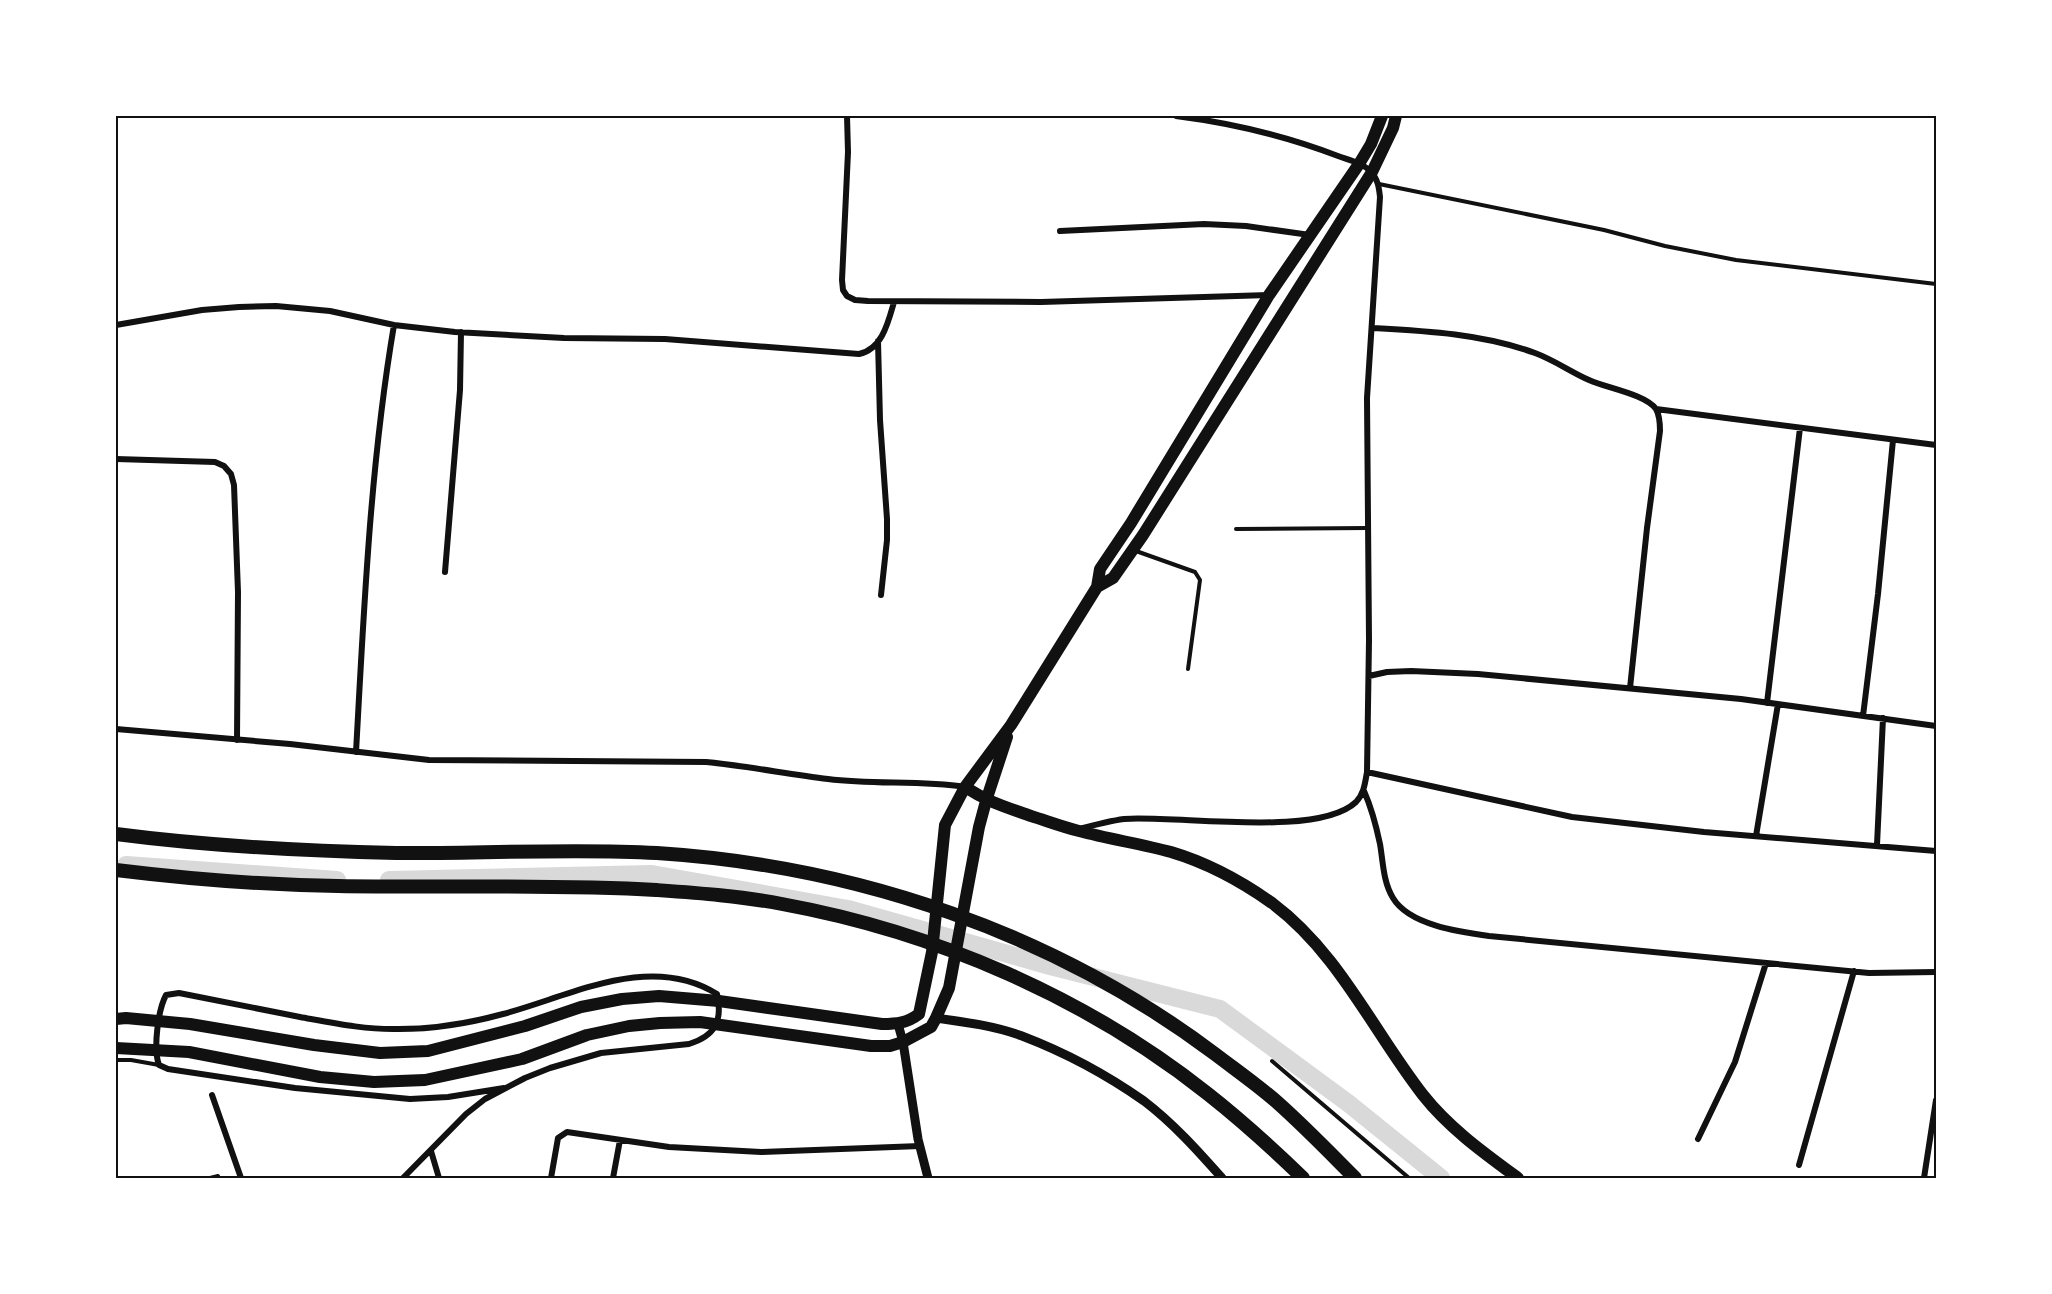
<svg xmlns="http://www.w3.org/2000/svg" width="2052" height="1294" font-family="'Sofia Sans Condensed',sans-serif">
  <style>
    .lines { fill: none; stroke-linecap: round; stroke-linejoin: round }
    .canal { stroke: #d9d9d9; stroke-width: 18 }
    .service { stroke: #111; stroke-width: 4 }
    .minor { stroke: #111; stroke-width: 6 }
    .tertiary { stroke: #111; stroke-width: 9 }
    .primary { stroke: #111; stroke-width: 12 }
    .motorway { stroke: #111; stroke-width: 14 }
    .neatline { fill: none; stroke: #111; stroke-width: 2 }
  </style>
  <rect width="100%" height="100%" fill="#fff"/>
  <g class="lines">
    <!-- canal -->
    <path class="canal" d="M126 865 337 880
      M389 880 652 874 848 909 1050 966 1220 1009 1348 1103 1441 1178"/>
    <!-- service -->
    <path class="service" d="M1379 184 1604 230 1665 246 1736 260 1936 284
      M1236 529 1368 528
      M1136 551 1195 572 1200 580 1188 669
      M116 1060H131L159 1065
      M1272 1061 1409 1178
      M210 1178 218 1176"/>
    <!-- minor -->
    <path class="minor" d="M847 116 848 152 842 280 843 290 847 296 855 300 868 301 1041 302 1269 295
      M1060 231 1204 224 1246 226 1310 235
      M116 325 202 310 239 307 276 306 330 311 394 325 455 332 564 338 665 339 859 354C882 349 888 323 894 302
      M1373 328C1428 331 1483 334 1535 353 1554 360 1571 372 1589 380 1606 388 1645 394 1656 409 1660 416 1660 424 1660 431L1647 528 1630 688
      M878 341 880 420 887 519V540L881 595
      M1656 409 1936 445
      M116 459 215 462 224 466 231 474 234 485 238 592 237 740
      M445 572 460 390 461 332
      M1369 676 1387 672 1411 671 1478 674 1741 699 1936 726
      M1767 703 1800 428
      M1863 716 1878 594 1893 440
      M116 729 290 744 429 760 706 762C747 766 787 774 828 779 874 785 920 780 965 787
      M356 752C364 610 370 466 394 325
      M1367 772 1572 817 1704 832 1936 851
      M1364 791C1372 809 1376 825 1380 844 1383 861 1383 882 1393 898 1409 925 1460 932 1489 936L1869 973 1936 972
      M1079 829C1094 825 1109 821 1124 819 1178 815 1318 838 1356 802 1364 794 1365 783 1367 772L1369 640 1367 398 1380 197C1379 188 1378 179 1371 172 1363 163 1349 160 1338 156 1286 136 1231 123 1176 116
      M1756 836 1778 704
      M1877 845 1883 718
      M212 1095 241 1178
      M1698 1139 1735 1062 1766 963
      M431 1151 439 1178
      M1799 1165 1854 971
      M403 1178 466 1114 485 1099 525 1078 550 1068 601 1053 689 1044C715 1036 723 1021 717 994 650 952 571 996 503 1014 470 1023 434 1029 399 1029 366 1030 333 1023 300 1017 260 1009 220 1001 179 993L166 995C158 1010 153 1049 159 1065L168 1069 295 1088 410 1099 448 1097 504 1088
      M551 1178 558 1138 567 1132 669 1147 761 1152 920 1146
      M613 1178 620 1140
      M1924 1178 1936 1100"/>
    <!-- tertiary -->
    <path class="tertiary" d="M936 1018C965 1022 995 1026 1022 1036 1064 1052 1107 1075 1144 1101 1173 1123 1198 1151 1222 1178
      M898 1024 903 1042 918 1139 928 1178"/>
    <!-- primary -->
    <path class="primary" d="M1097 587 1113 578 1143 535 1372 172 1393 128 1396 116
      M965 787C988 802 1006 807 1031 816 1047 821 1063 827 1079 831 1109 839 1141 844 1171 852 1208 863 1241 881 1272 903 1339 953 1373 1031 1423 1095 1449 1128 1484 1153 1518 1178
      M116 1019 126 1018 190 1024 314 1045 380 1053 428 1051 525 1026 581 1007 622 999 659 996 719 1001 882 1024C897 1024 907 1023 919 1014L932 952 945 825 965 787 1011 725 1097 587 1100 569 1131 523 1269 295 1359 164 1371 144 1382 116
      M116 1048 189 1052 320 1077 374 1082 425 1080 522 1059 587 1035 629 1026 660 1023 700 1022 871 1046H890L903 1042 931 1027 936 1018 949 988 979 827 986 801 1007 737"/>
    <!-- motorway -->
    <path class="motorway" d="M116 834C208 846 303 851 396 853 483 854 570 848 657 853 858 866 1054 933 1215 1054 1236 1070 1259 1086 1278 1103 1305 1127 1330 1153 1355 1178
      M116 870C189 879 264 885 338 886 443 888 550 884 656 890 698 893 741 896 782 904 935 932 1086 997 1208 1094 1241 1120 1273 1149 1303 1178"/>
  </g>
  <!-- border -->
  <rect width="2052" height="1294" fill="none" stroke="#ffffff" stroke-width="234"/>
  <rect x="117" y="117" width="1818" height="1060" class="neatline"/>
</svg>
